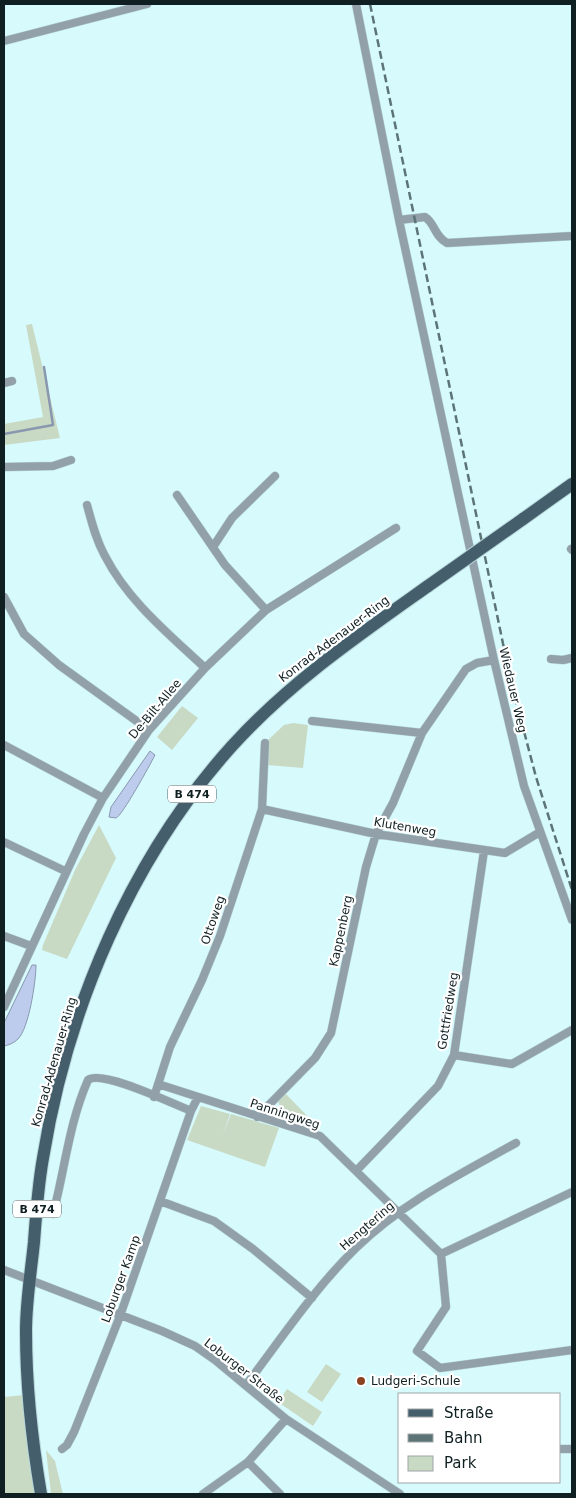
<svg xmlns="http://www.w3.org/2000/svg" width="576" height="1498" font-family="'DejaVu Sans',sans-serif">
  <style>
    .green { fill: #c9dac4 }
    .water { fill: #bdccec; stroke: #8998af }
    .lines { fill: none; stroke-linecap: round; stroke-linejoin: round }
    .stream { stroke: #8998af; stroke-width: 2.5 }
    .minor-casing { stroke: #b7d7da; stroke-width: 9 }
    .primary-casing { stroke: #b7d7da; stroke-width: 14 }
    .minor { stroke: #92a0a9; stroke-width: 8 }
    .primary { stroke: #445e6c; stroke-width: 12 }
    .rail { stroke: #5c7476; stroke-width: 2.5; stroke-dasharray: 8 4; stroke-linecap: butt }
    .primary-bridge-casing { stroke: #b7d7da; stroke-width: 14; stroke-linecap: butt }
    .primary-bridge { stroke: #445e6c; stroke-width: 12 }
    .poi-dot { fill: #8a4221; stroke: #fff; stroke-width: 2 }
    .labels { text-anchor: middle; stroke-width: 4.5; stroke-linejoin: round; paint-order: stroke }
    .shield { fill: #fff; stroke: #586364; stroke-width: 1 }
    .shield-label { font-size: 11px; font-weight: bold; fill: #102022 }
    .street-label { font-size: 12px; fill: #102022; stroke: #fff }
    .poi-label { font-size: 12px; fill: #102022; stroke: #fff; text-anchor: start }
  </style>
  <rect width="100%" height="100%" fill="#d7fafd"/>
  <!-- green -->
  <path class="green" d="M32 324 60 438 4 445V424L43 417 26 325Z
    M182 706 198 718 172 750 157 737Z
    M293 723 308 725 303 768 267 765 268 740 284 725Z
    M99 825 116 858 67 959 42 950 43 945 75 870Z
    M285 1093 315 1124 309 1129 282 1120 284 1114 278 1102Z
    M201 1106 230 1114 223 1134 231 1114 279 1128 265 1167 187 1140Z
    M326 1364 341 1374 322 1402 307 1392Z
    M287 1389 322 1412 313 1426 278 1402Z
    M24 1395 37 1494H4V1397Z
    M46 1450 55 1461 63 1494H51Z"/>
  <!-- water -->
  <path class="water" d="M150 751 155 755C150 765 122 816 116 818L109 817 111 807Z
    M32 965H36C36 981 29 1028 18 1039 14 1043 9 1045 4 1046V1023Z"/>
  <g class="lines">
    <!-- stream -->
    <path class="stream" d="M4 434 53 425 44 367"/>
    <defs>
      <path id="minor" d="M356 4 399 220 494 660 524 786 572 920
        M4 41 147 4
        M399 220 425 217C435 223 434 236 447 243L572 236
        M4 383 12 381
        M4 467 53 466 71 460
        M177 495 225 565 266 610
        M87 505C92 523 96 540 105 556 128 601 169 634 205 668
        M213 547 232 518 275 476
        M571 549 572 550
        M4 597 24 634 59 665 149 730
        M551 659 563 660 572 658
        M312 721 422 733
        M4 745 103 798
        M262 809 376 834 505 853 540 832
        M4 842 65 871
        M4 936 31 946
        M4 1007 84 834 103 798 149 730 205 668 266 610 396 528
        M454 1055 512 1064 572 1030
        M158 1084 320 1136 441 1254
        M154 1097 170 1047 202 980 220 936 262 809 265 743
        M257 1117 315 1058 331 1033 366 867 376 834 393 803 422 733 466 669 477 663 494 660
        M357 1170 438 1086 454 1055 484 851
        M160 1201 214 1221 253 1249 312 1298
        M53 1214C65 1169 69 1123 88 1080 102 1069 173 1104 191 1111L198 1097
        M441 1254 446 1307 417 1351 440 1368 572 1350
        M441 1254 572 1192
        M4 1270 162 1331 195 1346 215 1360 286 1419 400 1494
        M246 1385C281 1339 314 1289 356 1248 402 1203 460 1174 516 1143
        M62 1449 67 1445 74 1432 120 1316 191 1111
        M560 1449H572
        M248 1462 280 1494
        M203 1494 248 1462 286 1419"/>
      <path id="primary" d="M523 519 572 484
        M41 1494C32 1441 26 1386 26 1331 26 1301 31 1272 34 1242 36 1214 38 1186 43 1158 67 1009 131 858 232 746 289 683 359 635 428 586"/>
    </defs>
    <!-- minor casing -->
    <use href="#minor" class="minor-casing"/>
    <!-- primary casing -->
    <use href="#primary" class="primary-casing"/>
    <!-- minor -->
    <use href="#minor" class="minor"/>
    <!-- primary -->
    <use href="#primary" class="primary"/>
    <!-- rail -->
    <path class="rail" d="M370 4 511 682 536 777 572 890"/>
    <defs>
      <path id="primary-bridge" d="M428 586 523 519"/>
    </defs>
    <!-- primary-bridge casing -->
    <use href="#primary-bridge" class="primary-bridge-casing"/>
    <!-- primary-bridge -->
    <use href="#primary-bridge" class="primary-bridge"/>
  </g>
  <!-- markers -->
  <circle class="poi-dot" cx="361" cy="1381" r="5"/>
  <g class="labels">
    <!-- shield labels -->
    <g class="shield">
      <rect x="168" y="785.5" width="48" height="17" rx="4"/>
      <rect x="13" y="1200.5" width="48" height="17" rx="4"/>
    </g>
    <g class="shield-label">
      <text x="192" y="798">B 474</text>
      <text x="37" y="1213">B 474</text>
    </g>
    <!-- street labels -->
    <g class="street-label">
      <text transform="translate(334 639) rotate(-37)" y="4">Konrad-Adenauer-Ring</text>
      <text transform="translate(513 690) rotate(77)" y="4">Wiedauer Weg</text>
      <text transform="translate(155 709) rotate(-50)" y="4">De-Bilt-Allee</text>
      <text transform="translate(405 827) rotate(10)" y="4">Klutenweg</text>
      <text transform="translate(213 920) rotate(-71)" y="4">Ottoweg</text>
      <text transform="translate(341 931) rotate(-78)" y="4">Kappenberg</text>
      <text transform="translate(448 1011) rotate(-81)" y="4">Gottfriedweg</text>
      <text transform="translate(54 1062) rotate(-74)" y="4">Konrad-Adenauer-Ring</text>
      <text transform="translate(285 1114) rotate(18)" y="4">Panningweg</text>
      <text transform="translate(367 1226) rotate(-41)" y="4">Hengtering</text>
      <text transform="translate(121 1279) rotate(-70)" y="4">Loburger Kamp</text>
      <text transform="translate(244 1371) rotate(38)" y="4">Loburger Straße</text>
    </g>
    <!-- poi labels -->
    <g class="poi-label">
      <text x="371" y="1385">Ludgeri-Schule</text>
    </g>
  </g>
  <!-- border -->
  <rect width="576" height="1498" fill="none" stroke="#102022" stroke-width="10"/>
  <!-- legend -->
  <rect x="398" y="1393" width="162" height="90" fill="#ffffff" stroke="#9fa6a7"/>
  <rect x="408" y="1409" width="25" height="8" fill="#445e6c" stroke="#9fa6a7"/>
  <text x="444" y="1418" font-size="15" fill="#102022">Straße</text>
  <rect x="408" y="1434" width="25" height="8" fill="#5c7476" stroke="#9fa6a7"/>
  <text x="444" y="1443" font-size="15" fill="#102022">Bahn</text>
  <rect x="408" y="1456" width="25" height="15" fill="#c9dac4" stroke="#9fa6a7"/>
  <text x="444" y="1468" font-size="15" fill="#102022">Park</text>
</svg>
